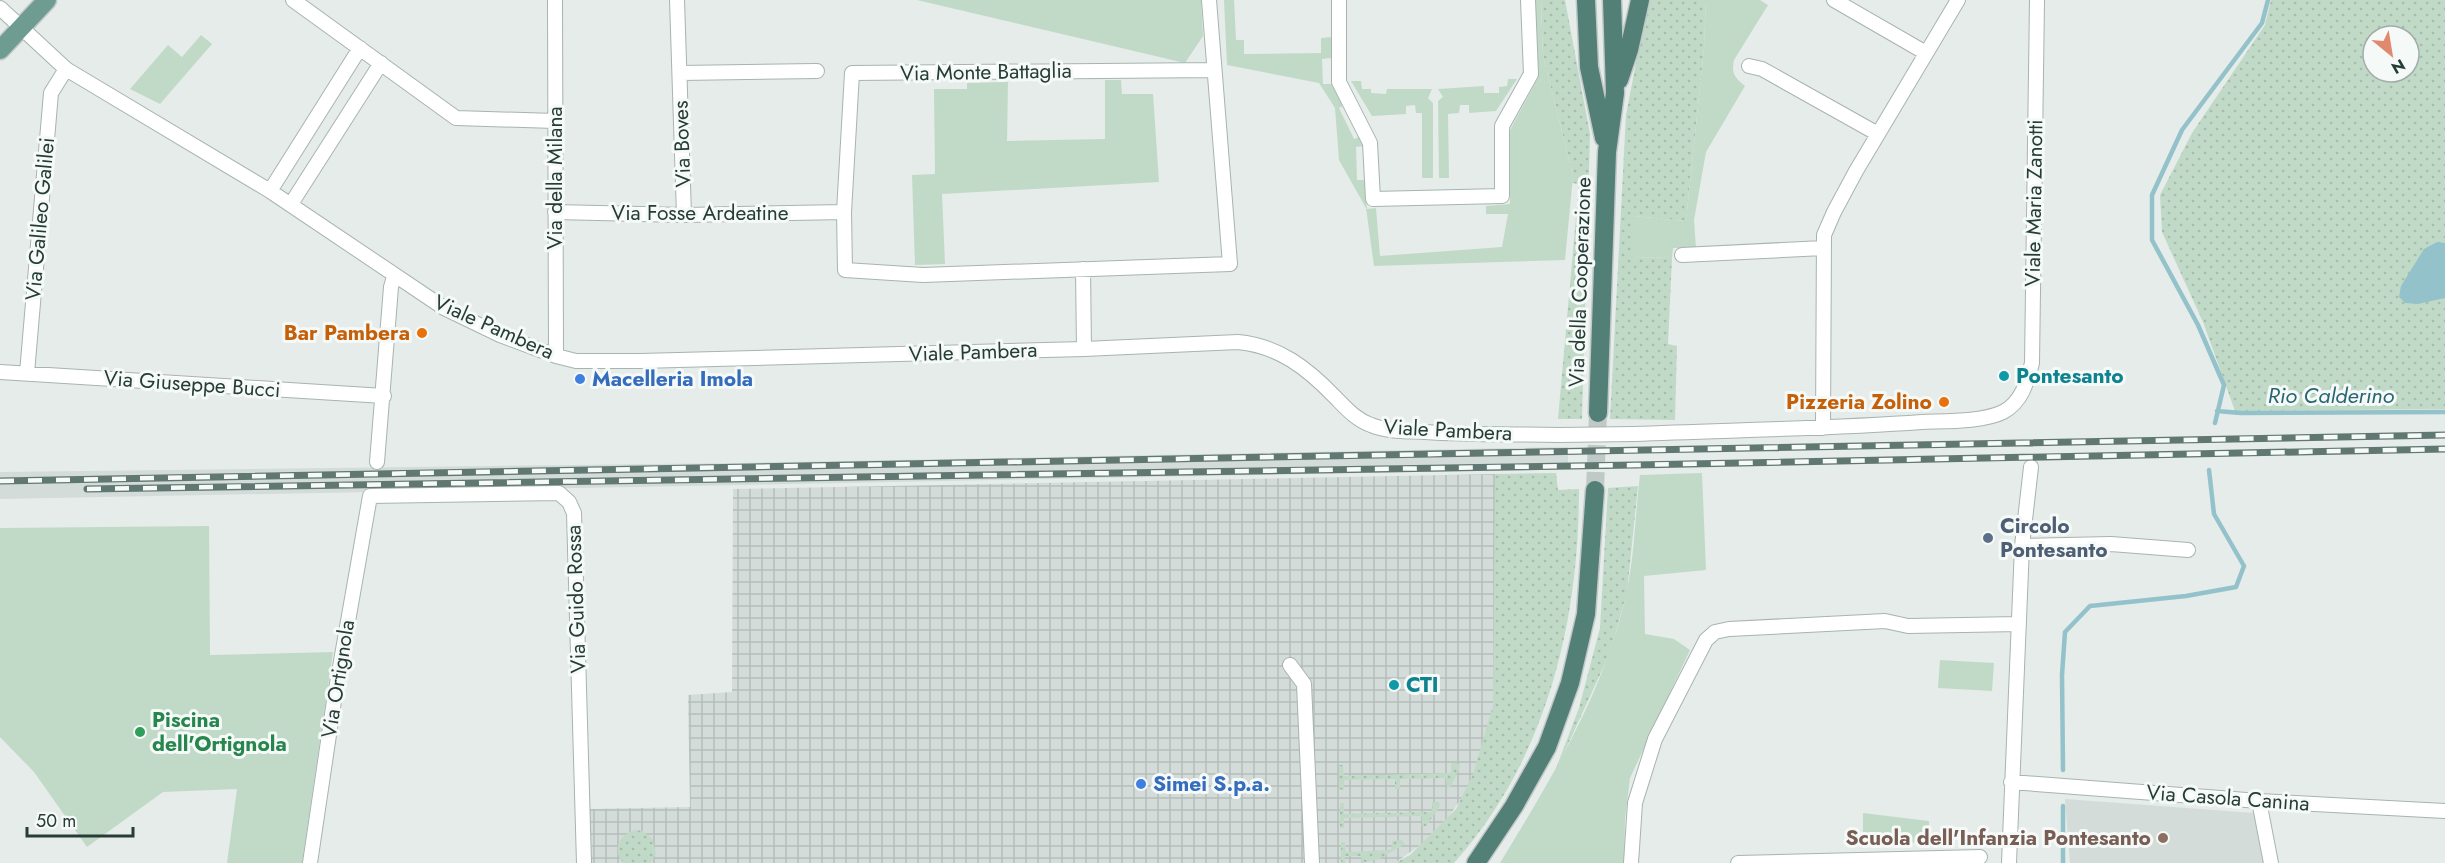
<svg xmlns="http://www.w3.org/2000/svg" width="2445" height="863" font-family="Jost,sans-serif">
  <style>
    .built { fill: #d3dcd8 }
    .industrial { fill: url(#industrial-grid) }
    .grass { fill: url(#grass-dots); fill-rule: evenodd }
    .park { fill: #c1dac7 }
    .water { fill: #94c2ca }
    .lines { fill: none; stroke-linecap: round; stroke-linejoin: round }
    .stream { stroke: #94c2ca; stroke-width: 4.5 }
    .trunk-tunnel { stroke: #bfc9c5; stroke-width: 18; stroke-dasharray: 18 9; stroke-linecap: butt }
    .minor-casing { stroke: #a8b4b0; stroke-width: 16 }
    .primary-casing { stroke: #c2c8c7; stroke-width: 21 }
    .trunk-casing { stroke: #c2c8c7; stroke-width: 21 }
    .minor { stroke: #fff; stroke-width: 14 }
    .primary { stroke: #6f9c90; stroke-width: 18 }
    .trunk { stroke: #528076; stroke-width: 18 }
    .rail-casing { stroke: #617771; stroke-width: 7 }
    .rail { stroke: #f5f9f7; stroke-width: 4.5; stroke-dasharray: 14; stroke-linecap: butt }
    .minor-bridge-casing { stroke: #a8b4b0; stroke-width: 16; stroke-linecap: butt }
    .minor-bridge { stroke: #fff; stroke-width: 14 }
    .food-dot { fill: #e8710a; stroke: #f5f9f7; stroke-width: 2 }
    .culture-dot { fill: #0f9aa8; stroke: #f5f9f7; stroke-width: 2 }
    .shop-dot { fill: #3f7fe0; stroke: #f5f9f7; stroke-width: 2 }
    .service-dot { fill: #5c6f8a; stroke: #f5f9f7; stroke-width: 2 }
    .leisure-dot { fill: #2e9e5b; stroke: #f5f9f7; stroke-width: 2 }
    .education-dot { fill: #8d6e63; stroke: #f5f9f7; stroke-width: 2 }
    .labels { text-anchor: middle; stroke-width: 6; stroke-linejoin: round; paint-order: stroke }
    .street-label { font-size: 21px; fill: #263c36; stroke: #f5f9f7 }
    .food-label { font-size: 21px; font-weight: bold; fill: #c56008; stroke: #f5f9f7; text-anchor: end }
    .culture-label { font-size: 21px; font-weight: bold; fill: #0d838f; stroke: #f5f9f7; text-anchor: start }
    .shop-label { font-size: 21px; font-weight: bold; fill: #366cbe; stroke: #f5f9f7; text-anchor: start }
    .service-label { font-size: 21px; font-weight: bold; fill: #4e5e75; stroke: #f5f9f7; text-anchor: start }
    .leisure-label { font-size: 21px; font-weight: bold; fill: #27864d; stroke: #f5f9f7; text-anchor: start }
    .education-label { font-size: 21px; font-weight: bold; fill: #785e54; stroke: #f5f9f7; text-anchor: end }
    .water-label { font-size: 22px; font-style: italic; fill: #276571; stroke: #f5f9f7 }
  </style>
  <defs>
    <pattern id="industrial-grid" width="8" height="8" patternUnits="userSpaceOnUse" patternTransform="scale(1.5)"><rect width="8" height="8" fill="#d3dcd8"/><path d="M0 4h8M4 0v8" fill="none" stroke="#b5beba"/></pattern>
    <pattern id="grass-dots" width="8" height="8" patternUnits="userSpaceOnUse" patternTransform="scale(1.5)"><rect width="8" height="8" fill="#c1dac7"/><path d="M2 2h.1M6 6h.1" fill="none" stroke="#a6bcac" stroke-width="1.8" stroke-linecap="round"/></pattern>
  </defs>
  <rect width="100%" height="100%" fill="#e5ece9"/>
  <!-- built -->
  <path class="built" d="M1568 447V469L0 499V472L740 463Z
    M2065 799 2254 813 2264 863H2070Z"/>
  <!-- industrial -->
  <path class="industrial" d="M1495 474 1504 705 1469 788 1437 833 1395 863H592L590 809 690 807 688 695 732 692 733 489Z"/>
  <!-- grass -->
  <path class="grass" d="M1541 0H1565L1590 134 1582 419H1558L1579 184 1572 183 1573 176 1543 56Z
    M1648 0H1706L1704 48 1686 221 1633 216V257L1672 258 1668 344 1677 346 1675 420 1610 419 1626 115Z
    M2271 0H2445V409L2235 411 2203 322 2162 232 2160 195 2192 133 2265 25ZM2373 36H2409V72H2373Z
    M1556 473 1558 490 1579 489C1579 624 1546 760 1454 863H1395L1410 855 1456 809 1473 774 1493 706 1495 474Z
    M1638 486 1627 592 1610 653 1552 779 1579 708 1600 628 1608 488Z
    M1451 763H1457L1460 767 1451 786 1447 788 1446 778 1400 779V789H1395V779L1344 780V790L1339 789V765H1343L1344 776 1451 773Z
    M1432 802H1439L1440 806 1426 826H1422V816L1344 818V828H1340V803H1344V814L1432 812Z
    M635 830 642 831 652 838 656 853 651 863H623C612 849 619 835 635 830Z
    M1402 840 1405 844 1379 859 1362 863 1361 856H1345V863H1341V842H1345L1346 852 1391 850 1392 841Z"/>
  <!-- park -->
  <path class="park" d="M917 0H1201L1203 36 1185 63Z
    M1224 0H1234L1236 40H1244V54L1321 53V38L1332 37V58L1322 59 1323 84H1334L1346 104 1339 108 1354 139 1362 136 1364 146 1356 147 1357 180H1365L1367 209 1376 208 1380 256 1502 247 1508 214H1486V206L1510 204V130L1538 78 1534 0H1541L1543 56 1573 176 1565 260 1374 266 1366 208 1339 160 1335 108 1319 83 1227 65Z
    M1706 0H1760L1768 5 1734 60C1731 73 1735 78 1745 86L1706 152 1694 220 1696 248H1673L1672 258 1633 257V216L1686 221 1704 48Z
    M201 35 212 44 160 104 130 89 168 45 182 57Z
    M1508 79H1517L1496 111 1469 113V105H1460L1459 113 1448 114 1449 178H1439L1438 101 1443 97 1438 89 1484 86V93H1499V87L1507 86Z
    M1105 80H1121L1122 94H1153L1159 182 942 194 945 264 915 265 912 175 935 174 934 89H967V83L1008 82 1007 141 1105 139Z
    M1351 81H1361L1362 89H1371V93L1386 94 1387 89H1432L1428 98 1433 103V178H1422V113H1416L1415 105 1406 106V114L1372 116Z
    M1702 473 1706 570 1644 576 1645 634 1674 639 1690 650 1630 778 1625 819 1624 863H1500C1551 779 1605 691 1626 594 1635 555 1635 514 1640 475Z
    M209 526 210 655 333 652 302 863H227L237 789 163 792 87 847 34 772 0 737V528Z
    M1940 660 1994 663 1992 691 1938 688Z
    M1863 813 1929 821V842L1863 844Z"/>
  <!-- water -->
  <path class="water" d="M2437 242 2445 243V298L2418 304 2405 303 2399 297 2401 286 2424 249Z"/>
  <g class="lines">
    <!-- stream -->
    <path class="stream" d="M2217 411 2241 413 2445 412
      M2215 423 2224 385 2198 325 2152 240V195L2182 130 2262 23 2268 0
      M2063 770 2062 675 2065 632 2090 606 2186 596 2236 587 2244 566 2214 514 2209 470
      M2063 806V863"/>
    <!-- trunk-tunnel -->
    <path class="trunk-tunnel" d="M1595 490 1598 413"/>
    <defs>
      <path id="minor" d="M293 0 456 118 555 121
        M555 0 556 356
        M677 0 684 215
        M1209 0 1230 264 923 275 845 270 844 212 852 73 1214 70
        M1339 0V82L1370 143 1373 199 1502 196V126L1531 74 1528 0
        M1834 0 1926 53
        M0 8 66 69 270 191 444 308 500 335 556 356 576 361H640L1084 349 1238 342C1279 346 1307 368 1335 397 1346 408 1356 420 1371 425 1388 432 1407 431 1425 432 1470 435 1514 434 1559 435
        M1749 66 1762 69 1878 134
        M680 73 817 71
        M270 191 360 48
        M291 204 381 63
        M555 212 684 215 844 212
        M1682 255 1823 248
        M1083 269 1084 349
        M0 372 384 396
        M27 373 51 93 66 69
        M1823 428 1824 235 1834 212 1856 171 1958 0
        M1634 434C1730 430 1826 429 1922 422 1944 421 1983 422 2003 412 2022 402 2027 382 2032 363L2037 0
        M377 462 391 287 394 277
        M2022 546 2111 544 2188 550
        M1290 665 1304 684 1312 863
        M2011 782 2259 801 2445 811
        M2259 801 2271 863
        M310 863 334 701 370 496 559 493 569 502 574 513 584 863
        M1631 863 1635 803 1655 739 1706 640 1715 632 1729 629 1885 621 1908 626 2019 624
        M1738 863 1980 857
        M2009 863 2022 546 2031 467"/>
      <path id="primary" d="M0 50 47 0"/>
      <path id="trunk" d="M1586 0 1589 67 1604 138
        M1619 80 1629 50 1640 0
        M1598 413 1607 152 1615 93 1612 0
        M1476 863 1514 806 1547 747 1570 683 1586 614 1595 490"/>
    </defs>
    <!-- minor casing -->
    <use href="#minor" class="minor-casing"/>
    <!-- primary casing -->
    <use href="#primary" class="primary-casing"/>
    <!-- trunk casing -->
    <use href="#trunk" class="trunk-casing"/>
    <!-- minor -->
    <use href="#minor" class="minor"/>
    <!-- primary -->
    <use href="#primary" class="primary"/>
    <!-- trunk -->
    <use href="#trunk" class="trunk"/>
    <defs>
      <path id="rail" d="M0 481 2445 435
        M87 489 1635 465 2445 449"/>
    </defs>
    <!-- rail casing -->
    <use href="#rail" class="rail-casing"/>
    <!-- rail -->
    <use href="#rail" class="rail"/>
    <defs>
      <path id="minor-bridge" d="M1559 435 1634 434"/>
    </defs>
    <!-- minor-bridge casing -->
    <use href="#minor-bridge" class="minor-bridge-casing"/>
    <!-- minor-bridge -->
    <use href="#minor-bridge" class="minor-bridge"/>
  </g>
  <!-- markers -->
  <g class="food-dot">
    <circle cx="422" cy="333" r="6"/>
    <circle cx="1944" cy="402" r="6"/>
  </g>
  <g class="culture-dot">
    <circle cx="2004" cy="376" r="6"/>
    <circle cx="1394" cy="685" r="6"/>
  </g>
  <g class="shop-dot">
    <circle cx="580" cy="379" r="6"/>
    <circle cx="1141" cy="784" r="6"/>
  </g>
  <circle class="service-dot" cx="1988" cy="538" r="6"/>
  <circle class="leisure-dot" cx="140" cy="732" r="6"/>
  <circle class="education-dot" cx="2163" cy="838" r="6"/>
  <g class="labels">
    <!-- street labels -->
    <g class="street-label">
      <text transform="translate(986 72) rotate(-1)" y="7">Via Monte Battaglia</text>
      <text transform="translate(682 144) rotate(-92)" y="7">Via Boves</text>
      <text transform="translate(555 178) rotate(-90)" y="7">Via della Milana</text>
      <text transform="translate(2034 203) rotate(-89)" y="7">Viale Maria Zanotti</text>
      <text x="700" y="220">Via Fosse Ardeatine</text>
      <text transform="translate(40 219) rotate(-85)" y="7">Via Galileo Galilei</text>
      <text transform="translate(1580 282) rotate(-88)" y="7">Via della Cooperazione</text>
      <text transform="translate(494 327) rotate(24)" y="7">Viale Pambera</text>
      <text transform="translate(973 352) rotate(-2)" y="7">Viale Pambera</text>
      <text transform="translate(192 384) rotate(4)" y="7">Via Giuseppe Bucci</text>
      <text transform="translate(1448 430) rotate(3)" y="7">Viale Pambera</text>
      <text transform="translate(576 599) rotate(-92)" y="7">Via Guido Rossa</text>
      <text transform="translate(338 679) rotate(-81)" y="7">Via Ortignola</text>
      <text transform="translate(2228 798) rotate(4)" y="7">Via Casola Canina</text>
    </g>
    <!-- food labels -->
    <g class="food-label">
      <text x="410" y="340">Bar Pambera</text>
      <text x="1932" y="409">Pizzeria Zolino</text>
    </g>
    <!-- culture labels -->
    <g class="culture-label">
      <text x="2016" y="383">Pontesanto</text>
      <text x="1406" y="692">CTI</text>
    </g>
    <!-- shop labels -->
    <g class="shop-label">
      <text x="592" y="386">Macelleria Imola</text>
      <text x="1153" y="791">Simei S.p.a.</text>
    </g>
    <!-- service labels -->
    <g class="service-label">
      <text x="2000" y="533">Circolo<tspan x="2000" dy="24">Pontesanto</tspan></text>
    </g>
    <!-- leisure labels -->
    <g class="leisure-label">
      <text x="152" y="727">Piscina<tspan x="152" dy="24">dell'Ortignola</tspan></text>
    </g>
    <!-- education labels -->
    <g class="education-label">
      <text x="2151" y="845">Scuola dell'Infanzia Pontesanto</text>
    </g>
    <!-- water labels -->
    <g class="water-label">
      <text x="2331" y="403">Rio Calderino</text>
    </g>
  </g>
  <!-- north arrow -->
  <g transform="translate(2391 54) rotate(150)"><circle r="28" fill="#f5f9f7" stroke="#a2adaa" stroke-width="1.5"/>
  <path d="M0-4.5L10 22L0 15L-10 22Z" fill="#e1896e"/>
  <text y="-9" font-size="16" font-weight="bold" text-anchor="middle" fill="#263c36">N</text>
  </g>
  <!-- scale -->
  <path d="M27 827v9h106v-9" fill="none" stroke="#263c36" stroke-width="3"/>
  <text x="36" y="827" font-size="18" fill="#263c36" stroke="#f5f9f7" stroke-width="4.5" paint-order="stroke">50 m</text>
</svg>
